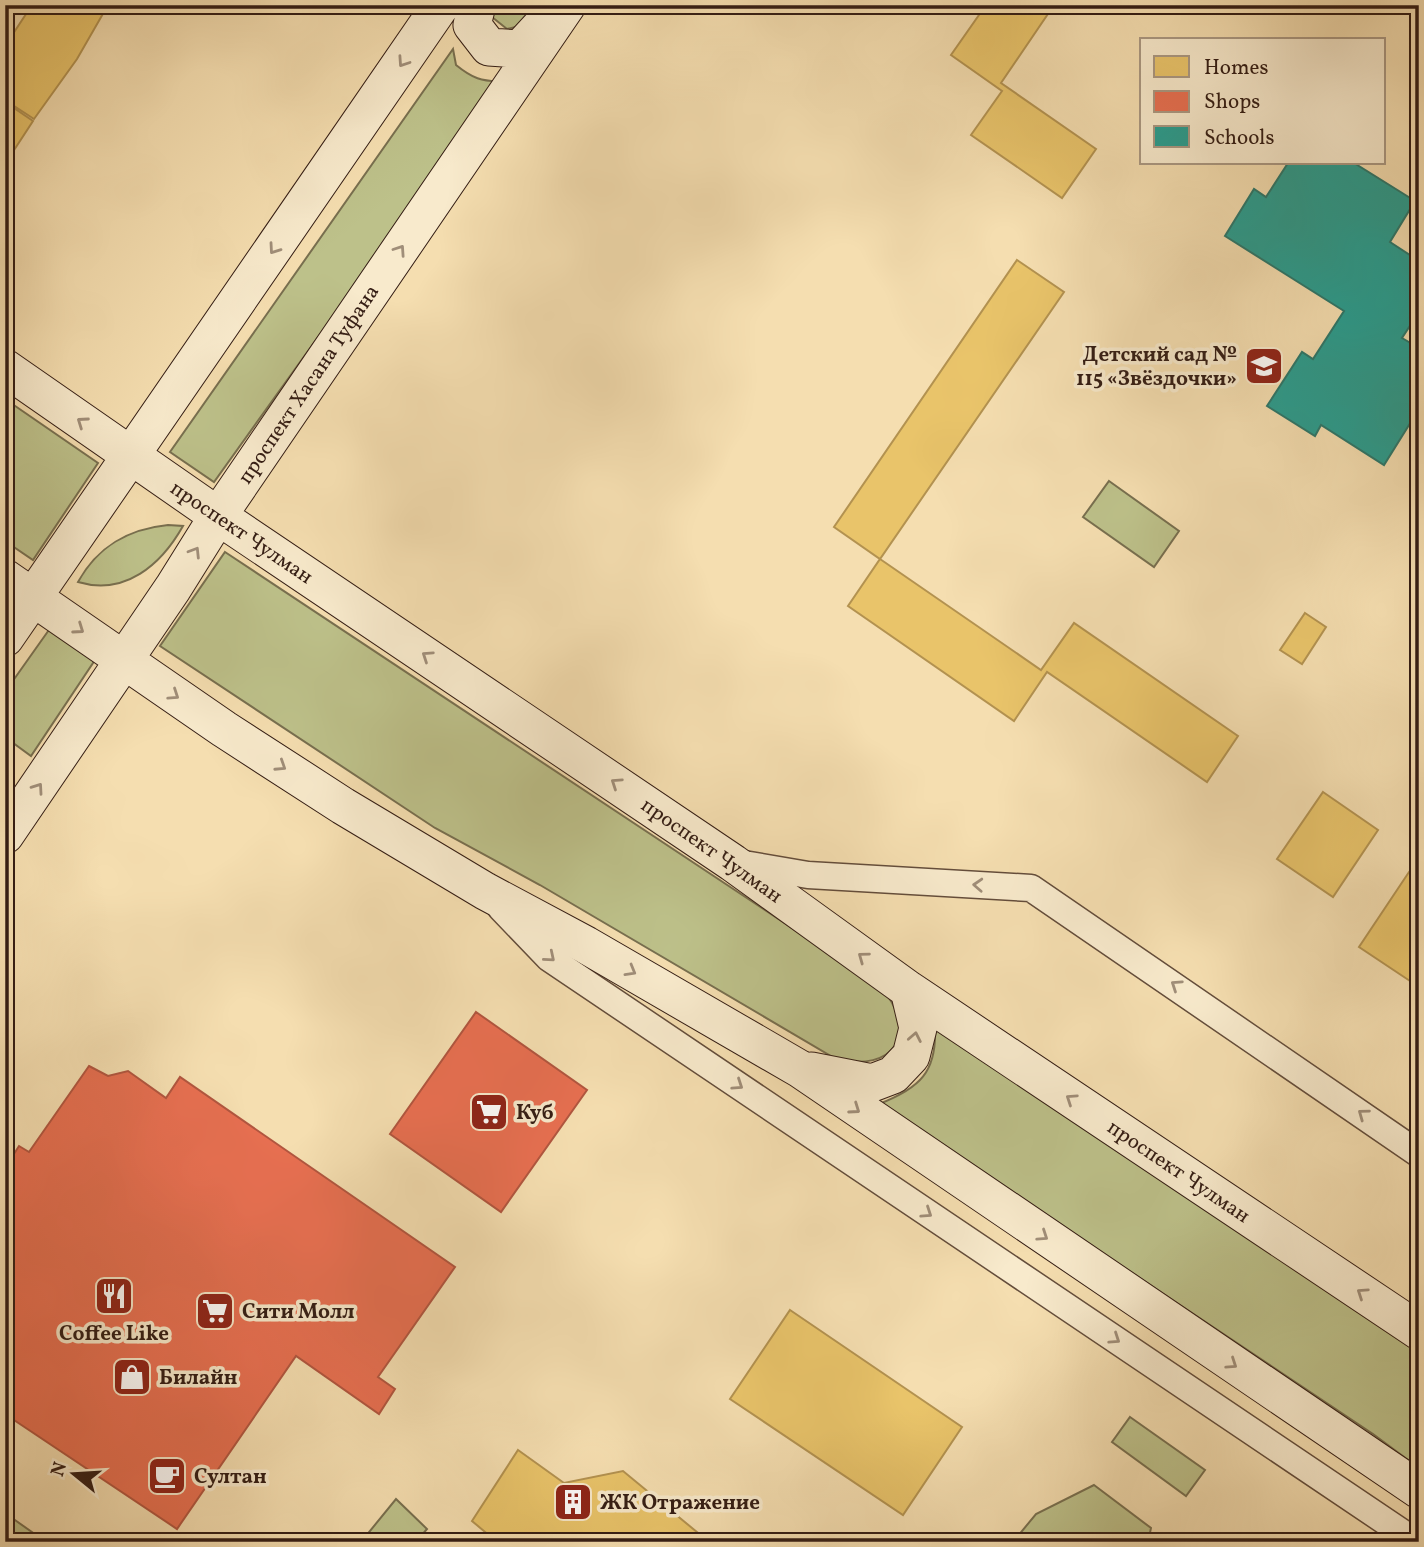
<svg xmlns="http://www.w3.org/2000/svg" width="1424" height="1547" font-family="Vollkorn,serif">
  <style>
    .green { fill: #bdc18a; stroke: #786f4f; stroke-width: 2 }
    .homes { fill: #e9c46a; stroke: #b39250; stroke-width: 2 }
    .shops { fill: #e76f51; stroke: #b1563f; stroke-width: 2 }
    .schools { fill: #2a9d8f; stroke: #2d776a; stroke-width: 2 }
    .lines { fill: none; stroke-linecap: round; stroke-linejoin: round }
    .street-casing { stroke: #644d3b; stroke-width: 29 }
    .secondary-casing { stroke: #341d14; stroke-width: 39 }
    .street { stroke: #f8eacc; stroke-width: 26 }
    .secondary { stroke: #f8eacc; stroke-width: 37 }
    .oneway { stroke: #a08e79 }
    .labels { text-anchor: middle; stroke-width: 7; stroke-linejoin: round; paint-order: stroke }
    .poi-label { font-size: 21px; font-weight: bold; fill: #341d14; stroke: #f8eacc; text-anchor: start }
    .street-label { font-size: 21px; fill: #341d14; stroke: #f8eacc }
  </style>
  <rect width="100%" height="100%" fill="#f5deb0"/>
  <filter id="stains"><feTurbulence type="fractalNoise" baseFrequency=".00286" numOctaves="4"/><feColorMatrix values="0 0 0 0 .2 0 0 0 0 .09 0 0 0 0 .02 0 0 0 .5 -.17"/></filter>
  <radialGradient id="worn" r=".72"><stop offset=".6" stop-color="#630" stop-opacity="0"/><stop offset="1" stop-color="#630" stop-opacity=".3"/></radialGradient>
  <!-- green -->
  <path class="green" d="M534 5 520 26 507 29 492 17 491 6Z
    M453 49 456 65C472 78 482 82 502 81L214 482 170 452Z
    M5 399 98 463 33 560 5 541Z
    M1109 481 1179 531 1154 567 1083 517Z
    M168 525 183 526C161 565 125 596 78 582 98 546 128 529 168 525Z
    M225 552 881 987C920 1033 894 1073 836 1059L540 885 435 828 160 646Z
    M51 627 97 657 31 756 5 737V692Z
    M935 1027 1419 1353V1468L1373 1434 879 1104C920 1088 937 1072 935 1027Z
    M1130 1417 1205 1470 1186 1496 1112 1442Z
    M1094 1485 1151 1528 1148 1542H1013L1036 1514Z
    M396 1499 427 1529 416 1542H361Z
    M5 1513 46 1542H5Z"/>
  <!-- homes -->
  <path class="homes" d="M32 5H108L77 59 34 119 5 100V46Z
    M986 5H1054L1001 83 1096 149 1062 198 971 135 1002 91 951 55Z
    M5 102 33 121 5 164Z
    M1017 260 1064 292 880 559 834 527Z
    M880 559 1041 670 1074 623 1238 736 1207 782 1047 672 1014 721 848 606Z
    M1305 613 1326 627 1302 664 1280 650Z
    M1323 792 1378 830 1333 897 1277 859Z
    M1409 872 1419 878V987L1359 947Z
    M790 1310 962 1427 903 1515 730 1399Z
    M518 1450 564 1483 623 1471 709 1542H497L472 1521Z"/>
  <!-- shops -->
  <path class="shops" d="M476 1012 587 1090 501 1212 390 1134Z
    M89 1066 108 1076 128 1071 166 1098 180 1077 455 1267 378 1377 395 1389 379 1414 296 1356 177 1529 5 1414V1168L19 1146 29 1152Z"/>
  <!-- schools -->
  <path class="schools" d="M1288 163H1354L1415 201 1390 242 1419 261V312L1402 338 1419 348V409L1384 465 1321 425 1315 436 1267 406 1302 352 1313 359 1344 311 1225 236 1254 189 1266 197Z"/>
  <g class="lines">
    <defs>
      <path id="street" d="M738 863 808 875 1031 888 1419 1154
        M501 908 549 958 1416 1542"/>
      <path id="secondary" d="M477 5 472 25 489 47 520 49 544 23
        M5 368 218 516 733 863 909 990 1419 1331
        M5 578 224 729 343 806 485 891 586 945 800 1069 1419 1490
        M5 638 441 5
        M5 835 173 588 218 516 567 5
        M811 1071 872 1083 893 1075 911 1056 918 1028 909 990"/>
    </defs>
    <!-- street casing -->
    <use href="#street" class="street-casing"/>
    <!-- secondary casing -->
    <use href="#secondary" class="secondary-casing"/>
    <!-- street -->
    <use href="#street" class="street"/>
    <!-- secondary -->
    <use href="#secondary" class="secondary"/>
  </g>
  <!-- one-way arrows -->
  <defs><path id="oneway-chevron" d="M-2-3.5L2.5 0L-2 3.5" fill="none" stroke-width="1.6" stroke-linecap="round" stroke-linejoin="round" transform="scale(1.75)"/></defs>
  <g class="oneway">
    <use href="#oneway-chevron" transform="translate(403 62) rotate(124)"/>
    <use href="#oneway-chevron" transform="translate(274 249) rotate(125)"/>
    <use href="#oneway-chevron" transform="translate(400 250) rotate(-56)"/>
    <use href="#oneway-chevron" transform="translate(82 422) rotate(-145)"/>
    <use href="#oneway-chevron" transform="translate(195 552) rotate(-58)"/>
    <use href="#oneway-chevron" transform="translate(79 629) rotate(35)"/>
    <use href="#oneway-chevron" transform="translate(427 656) rotate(-146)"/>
    <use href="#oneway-chevron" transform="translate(174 695) rotate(34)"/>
    <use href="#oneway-chevron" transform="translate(281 766) rotate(33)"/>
    <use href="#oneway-chevron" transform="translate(616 783) rotate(-146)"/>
    <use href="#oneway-chevron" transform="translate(38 788) rotate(-55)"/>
    <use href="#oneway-chevron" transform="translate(978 885) rotate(-177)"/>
    <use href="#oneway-chevron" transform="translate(550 957) rotate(40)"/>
    <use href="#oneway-chevron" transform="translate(863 957) rotate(-144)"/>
    <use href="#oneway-chevron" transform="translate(631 971) rotate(30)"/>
    <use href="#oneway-chevron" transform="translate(1176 985) rotate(-146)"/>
    <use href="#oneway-chevron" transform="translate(915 1037) rotate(-79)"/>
    <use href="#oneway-chevron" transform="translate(738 1085) rotate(34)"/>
    <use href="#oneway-chevron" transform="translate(1071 1099) rotate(-146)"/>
    <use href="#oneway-chevron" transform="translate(855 1109) rotate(35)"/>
    <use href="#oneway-chevron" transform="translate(1363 1114) rotate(-144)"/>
    <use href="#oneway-chevron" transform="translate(927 1213) rotate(34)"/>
    <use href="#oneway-chevron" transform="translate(1043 1236) rotate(34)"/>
    <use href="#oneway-chevron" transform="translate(1362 1293) rotate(-146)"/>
    <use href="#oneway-chevron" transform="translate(1115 1339) rotate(34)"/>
    <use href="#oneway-chevron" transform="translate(1232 1364) rotate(34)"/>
  </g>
  <!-- icons -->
  <defs>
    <symbol id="school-square" viewBox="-11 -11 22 22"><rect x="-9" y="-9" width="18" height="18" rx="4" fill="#8f2418" stroke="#f8eacc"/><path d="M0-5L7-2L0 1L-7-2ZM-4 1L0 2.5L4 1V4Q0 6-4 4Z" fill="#fff"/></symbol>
    <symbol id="supermarket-square" viewBox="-11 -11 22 22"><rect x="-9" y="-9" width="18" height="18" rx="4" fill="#8f2418" stroke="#f8eacc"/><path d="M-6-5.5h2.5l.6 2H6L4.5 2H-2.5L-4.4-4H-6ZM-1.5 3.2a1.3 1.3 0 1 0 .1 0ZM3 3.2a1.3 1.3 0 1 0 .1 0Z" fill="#fff"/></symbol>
    <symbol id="restaurant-square" viewBox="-11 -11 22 22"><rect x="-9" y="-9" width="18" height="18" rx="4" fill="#8f2418" stroke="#f8eacc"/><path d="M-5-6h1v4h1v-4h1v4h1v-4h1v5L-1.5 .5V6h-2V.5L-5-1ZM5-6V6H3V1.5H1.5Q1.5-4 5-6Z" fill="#fff"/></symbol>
    <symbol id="shop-square" viewBox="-11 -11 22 22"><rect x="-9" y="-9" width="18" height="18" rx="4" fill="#8f2418" stroke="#f8eacc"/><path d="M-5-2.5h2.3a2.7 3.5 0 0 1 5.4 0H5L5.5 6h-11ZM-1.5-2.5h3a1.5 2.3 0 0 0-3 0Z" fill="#fff"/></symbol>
    <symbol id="cafe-square" viewBox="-11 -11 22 22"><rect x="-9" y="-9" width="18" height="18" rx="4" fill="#8f2418" stroke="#f8eacc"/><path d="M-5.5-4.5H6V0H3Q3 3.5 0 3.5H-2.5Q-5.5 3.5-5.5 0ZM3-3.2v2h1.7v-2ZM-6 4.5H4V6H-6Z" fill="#fff"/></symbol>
    <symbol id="building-square" viewBox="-11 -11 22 22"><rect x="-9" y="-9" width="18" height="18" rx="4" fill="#8f2418" stroke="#f8eacc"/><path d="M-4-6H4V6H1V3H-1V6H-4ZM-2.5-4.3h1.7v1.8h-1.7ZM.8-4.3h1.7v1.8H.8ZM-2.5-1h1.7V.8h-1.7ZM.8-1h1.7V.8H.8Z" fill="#fff"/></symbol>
  </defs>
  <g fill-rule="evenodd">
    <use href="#school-square" x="1242" y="344" width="44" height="44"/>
    <use href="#supermarket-square" x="467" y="1090" width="44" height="44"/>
    <use href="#restaurant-square" x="92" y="1274" width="44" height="44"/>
    <use href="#supermarket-square" x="193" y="1289" width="44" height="44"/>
    <use href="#shop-square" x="110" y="1355" width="44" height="44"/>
    <use href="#cafe-square" x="145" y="1454" width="44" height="44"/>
    <use href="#building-square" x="551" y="1480" width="44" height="44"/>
  </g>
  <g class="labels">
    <!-- poi labels -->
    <g class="poi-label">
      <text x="1237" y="361" text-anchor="end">Детский сад №<tspan x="1237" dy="24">115 «Звёздочки»</tspan></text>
      <text x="516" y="1119">Куб</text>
      <text x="242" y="1318">Сити Молл</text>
      <text x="114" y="1340" text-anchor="middle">Coffee Like</text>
      <text x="159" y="1384">Билайн</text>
      <text x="194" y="1483">Султан</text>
      <text x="600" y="1509">ЖК Отражение</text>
    </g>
    <!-- street labels -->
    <g class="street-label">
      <text transform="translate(308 384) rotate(-56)" y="7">проспект Хасана Туфана</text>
      <text transform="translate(242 532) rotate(34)" y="7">проспект Чулман</text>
      <text transform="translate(712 850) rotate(35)" y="7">проспект Чулман</text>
      <text transform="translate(1179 1171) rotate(34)" y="7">проспект Чулман</text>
    </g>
  </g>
  <!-- margin -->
  <rect width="1424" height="1547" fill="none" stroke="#f5deb0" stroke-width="28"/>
  <rect x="7" y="7" width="1410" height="1533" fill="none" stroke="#341d14" stroke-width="3.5"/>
  <rect x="14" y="14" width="1396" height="1519" fill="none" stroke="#341d14" stroke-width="2"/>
  <!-- legend -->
  <rect x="1140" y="38" width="245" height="126" fill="#f8eacc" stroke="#aa9882" stroke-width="2"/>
  <rect x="1154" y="56" width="35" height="21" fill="#e9c46a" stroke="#aa9882" stroke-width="2"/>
  <text x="1204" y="74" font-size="21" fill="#341d14">Homes</text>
  <rect x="1154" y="91" width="35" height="21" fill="#e76f51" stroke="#aa9882" stroke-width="2"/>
  <text x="1204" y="108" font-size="21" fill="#341d14">Shops</text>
  <rect x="1154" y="126" width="35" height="21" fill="#2a9d8f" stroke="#aa9882" stroke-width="2"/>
  <text x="1204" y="144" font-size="21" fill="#341d14">Schools</text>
  <!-- north arrow -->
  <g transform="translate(74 1474) rotate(288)" stroke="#f8eacc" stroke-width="5" paint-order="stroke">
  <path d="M0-5L12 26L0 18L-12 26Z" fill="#341d14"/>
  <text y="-10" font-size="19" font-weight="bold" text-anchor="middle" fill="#341d14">N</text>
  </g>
  <rect width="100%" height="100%" filter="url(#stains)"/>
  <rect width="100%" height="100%" fill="url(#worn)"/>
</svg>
